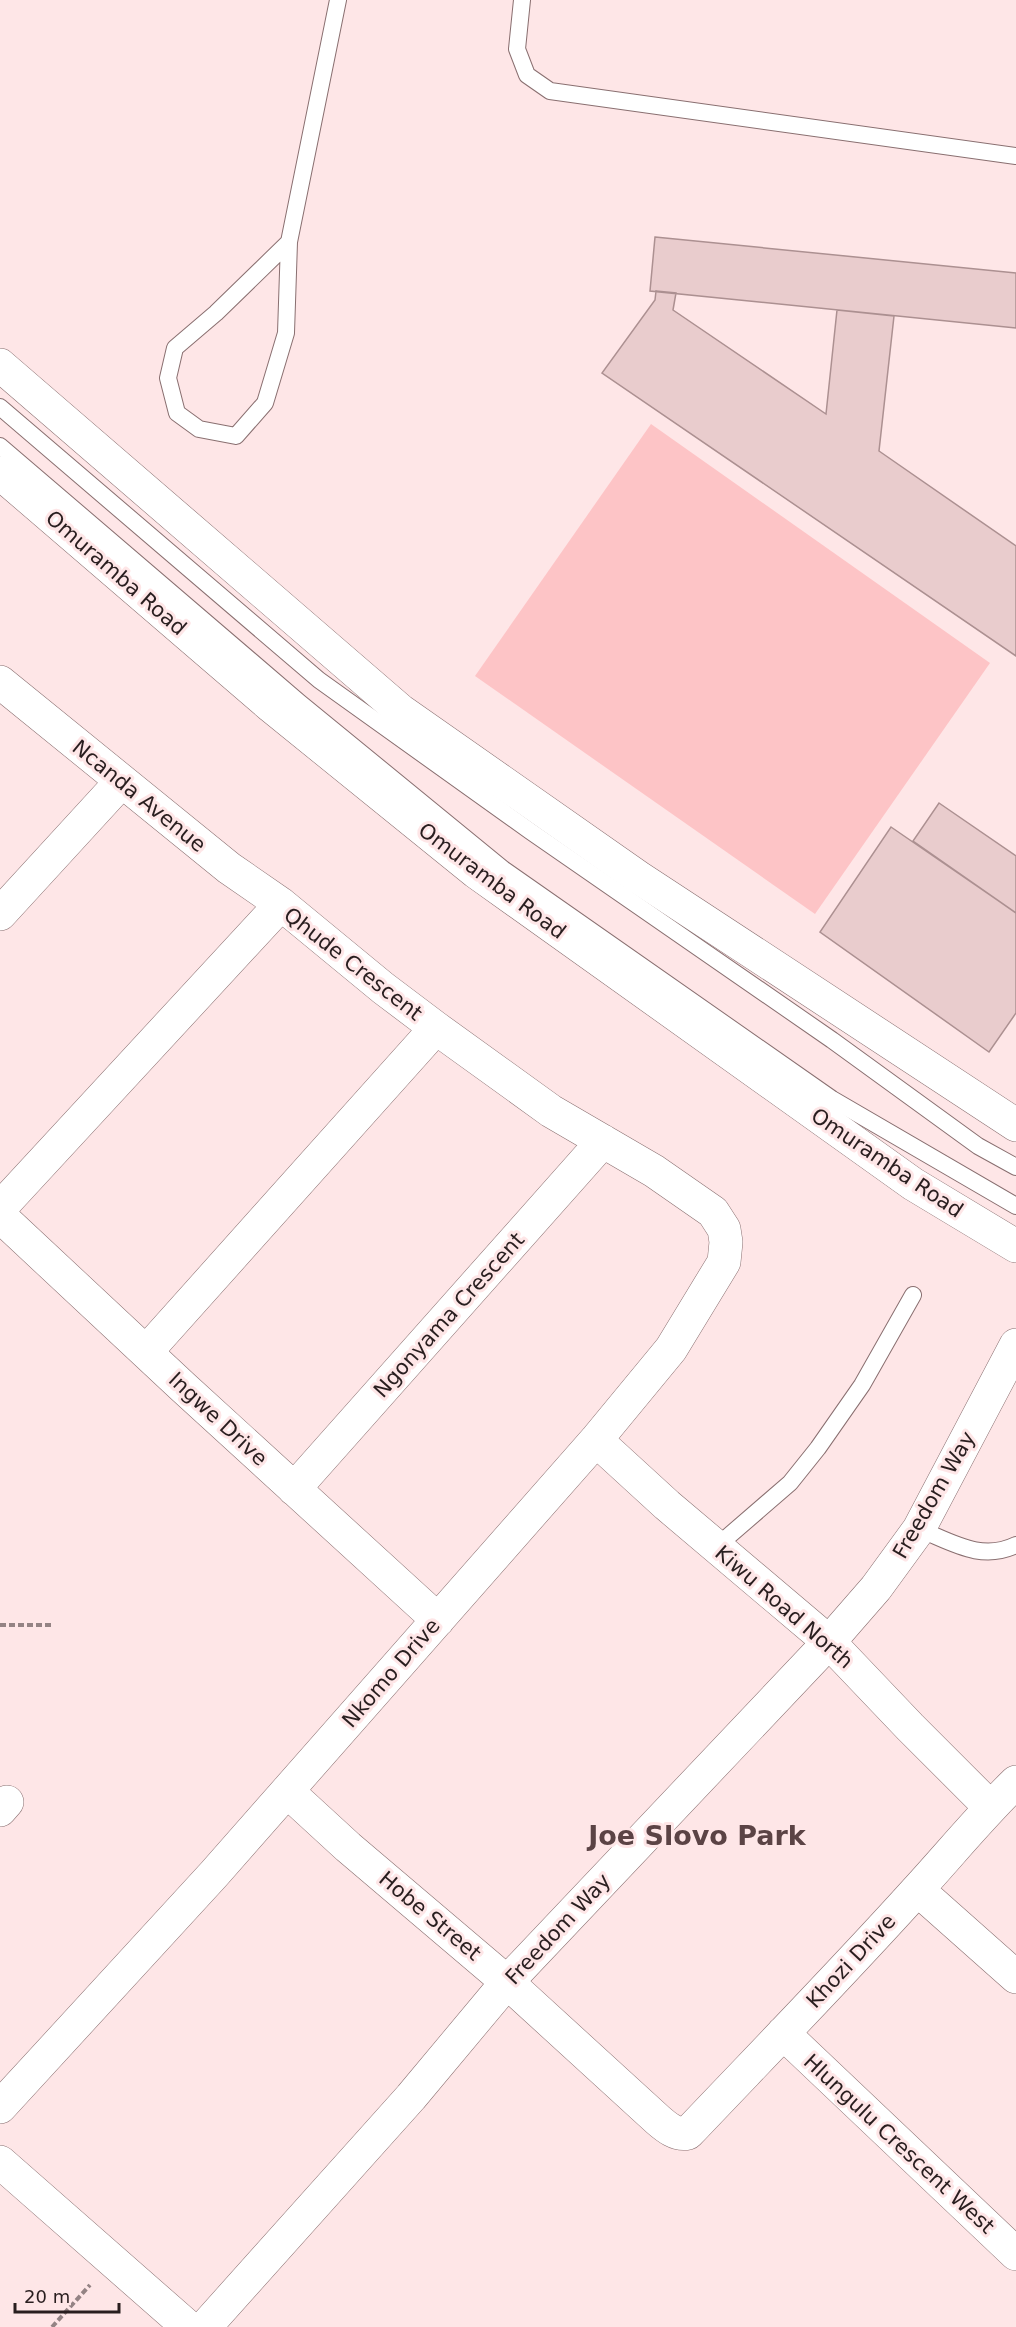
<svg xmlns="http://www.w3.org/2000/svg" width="1016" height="2327" font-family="'DejaVu Sans',sans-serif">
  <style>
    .green { fill: #fdc4c6 }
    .building { fill: #e9cccd; stroke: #ac9091; stroke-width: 1.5 }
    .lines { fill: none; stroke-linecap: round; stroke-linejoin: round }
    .lane-casing { stroke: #896f70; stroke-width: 18 }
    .street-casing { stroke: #896f70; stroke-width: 34 }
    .secondary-casing { stroke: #896f70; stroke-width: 34 }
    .path { stroke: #948384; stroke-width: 4; stroke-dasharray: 6 3; stroke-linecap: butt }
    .lane { stroke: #fff; stroke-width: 16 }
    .street { stroke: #fff; stroke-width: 33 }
    .secondary { stroke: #fff; stroke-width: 33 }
    .labels { text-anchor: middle; stroke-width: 6; stroke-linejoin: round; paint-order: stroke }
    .street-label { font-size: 21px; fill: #291e1f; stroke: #fee6e7 }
    .district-label { font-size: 27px; font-weight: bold; fill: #5b4345; stroke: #fee6e7 }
  </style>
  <rect width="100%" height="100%" fill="#fee6e7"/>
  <!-- green -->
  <path class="green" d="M651 424 990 663 815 914 475 676Z"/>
  <!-- building -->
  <path class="building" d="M655 237 1016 273V328L650 291Z
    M656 291 676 293 673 310 826 414 837 310 894 316 879 451 1016 546V656L602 373 655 300Z
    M939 803 1016 856V913L913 841Z
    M891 827 1016 913V1013L989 1052 820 932Z"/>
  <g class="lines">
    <defs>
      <path id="lane" d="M522 0 517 49 527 75 550 91 1016 156
        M289 242 216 313 175 348 168 378 177 413 199 429 236 436 265 403 286 333 289 242 338 0
        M0 407 319 680 530 831 832 1040 978 1146 1016 1167
        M0 446 299 702 503 869 832 1099 1016 1206
        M919 1529C952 1542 981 1562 1016 1545
        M716 1547 790 1483 818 1448 862 1385 913 1295"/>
      <path id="street" d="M0 682 229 868 281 904
        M0 914 121 782
        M0 1208 281 904 383 988 436 1028 146 1352
        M0 1216 183 1387 438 1620
        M596 1440 667 1505 829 1642 910 1727 990 1807
        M294 1489 603 1141
        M287 1791 348 1847 507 1982 658 2120C666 2127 677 2136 688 2133 765 2052 843 1972 917 1890 950 1854 981 1816 1016 1782
        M0 1810 7 1802
        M918 1890 1016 1977
        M783 2033 1016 2254
        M0 2107 214 1874 596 1440 671 1349 724 1262 726 1242 724 1229 713 1212 654 1171 551 1111 436 1028
        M0 2162 188 2327"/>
      <path id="secondary" d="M0 365 401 711 638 877 1016 1125
        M0 473 271 706 476 872 913 1184 1016 1246
        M205 2327 411 2097 507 1982 829 1642 876 1588 919 1529 1016 1345"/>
    </defs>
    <!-- lane casing -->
    <use href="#lane" class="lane-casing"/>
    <!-- street casing -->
    <use href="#street" class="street-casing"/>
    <!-- secondary casing -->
    <use href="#secondary" class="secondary-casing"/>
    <!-- path -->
    <path class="path" d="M0 1625H53
      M52 2327 90 2285"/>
    <!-- lane -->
    <use href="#lane" class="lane"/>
    <!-- street -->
    <use href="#street" class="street"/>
    <!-- secondary -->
    <use href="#secondary" class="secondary"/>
  </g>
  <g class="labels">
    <!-- street labels -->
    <g class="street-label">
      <text transform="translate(116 573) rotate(41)" y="7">Omuramba Road</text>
      <text transform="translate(139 796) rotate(39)" y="7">Ncanda Avenue</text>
      <text transform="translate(492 881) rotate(37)" y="7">Omuramba Road</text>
      <text transform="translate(353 964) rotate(38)" y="7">Qhude Crescent</text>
      <text transform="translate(887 1163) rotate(34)" y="7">Omuramba Road</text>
      <text transform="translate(449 1315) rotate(-48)" y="7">Ngonyama Crescent</text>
      <text transform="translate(218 1419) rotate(43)" y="7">Ingwe Drive</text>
      <text transform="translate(934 1495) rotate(-60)" y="7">Freedom Way</text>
      <text transform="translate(784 1607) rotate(41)" y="7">Kiwu Road North</text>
      <text transform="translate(391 1673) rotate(-49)" y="7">Nkomo Drive</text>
      <text transform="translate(430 1916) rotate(40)" y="7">Hobe Street</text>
      <text transform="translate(558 1929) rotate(-47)" y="7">Freedom Way</text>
      <text transform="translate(851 1961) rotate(-47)" y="7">Khozi Drive</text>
      <text transform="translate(899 2144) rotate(43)" y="7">Hlungulu Crescent West</text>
    </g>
    <!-- district labels -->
    <g class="district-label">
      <text x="697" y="1845">Joe Slovo Park</text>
    </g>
  </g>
  <!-- scale -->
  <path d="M15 2303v9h104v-9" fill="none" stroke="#291e1f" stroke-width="3"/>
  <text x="24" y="2303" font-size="18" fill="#291e1f" stroke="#fee6e7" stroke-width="4.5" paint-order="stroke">20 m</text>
</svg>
